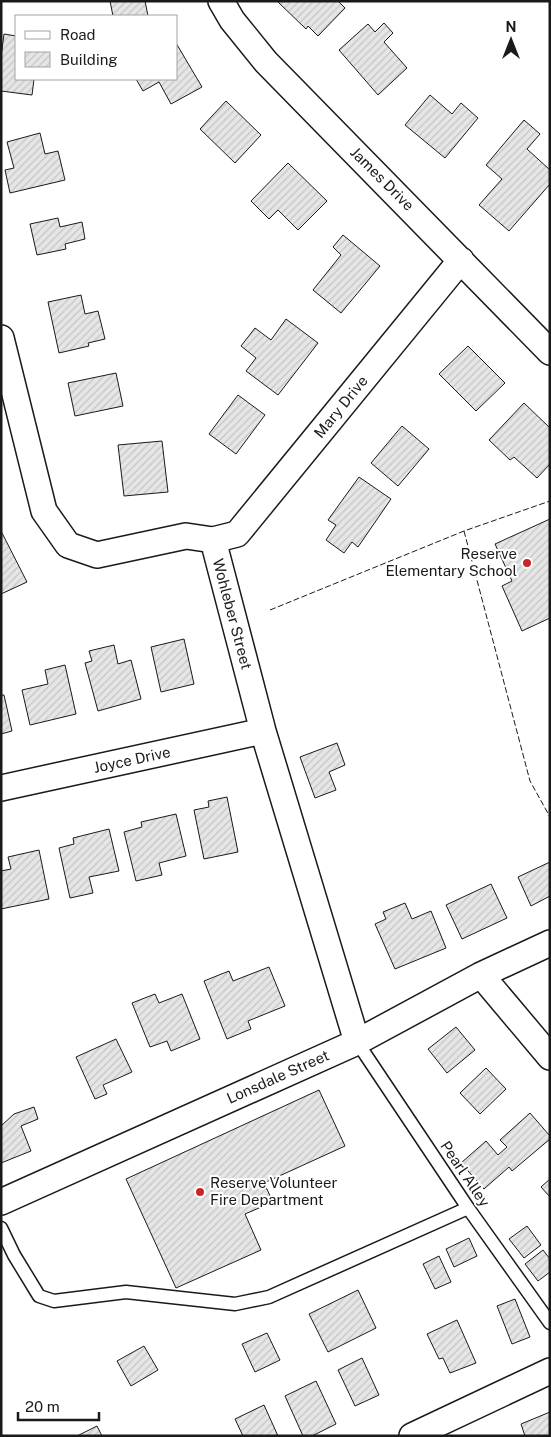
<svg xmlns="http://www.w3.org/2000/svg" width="551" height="1437" font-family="'Public Sans',sans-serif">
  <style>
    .building { fill: url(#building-hatch); stroke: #1a1a1a }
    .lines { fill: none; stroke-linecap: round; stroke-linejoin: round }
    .lane-casing { stroke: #1a1a1a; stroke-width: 15 }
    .street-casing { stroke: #1a1a1a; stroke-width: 28 }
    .lane { stroke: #fff; stroke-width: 12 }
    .street { stroke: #fff; stroke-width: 25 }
    .fence { stroke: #1a1a1a; stroke-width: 1; stroke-dasharray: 6 2.5; stroke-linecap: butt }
    .poi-dot { fill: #c62828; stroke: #fff; stroke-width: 2 }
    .labels { text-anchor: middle; stroke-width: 4; stroke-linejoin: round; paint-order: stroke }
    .street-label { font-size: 15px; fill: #1a1a1a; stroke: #fff }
    .poi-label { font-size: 15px; fill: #1a1a1a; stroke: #fff; text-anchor: end }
  </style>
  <defs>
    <pattern id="building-hatch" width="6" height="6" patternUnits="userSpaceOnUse" patternTransform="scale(1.25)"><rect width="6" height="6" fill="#e6e6e6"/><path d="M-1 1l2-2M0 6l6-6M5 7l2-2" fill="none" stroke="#c5c5c5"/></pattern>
  </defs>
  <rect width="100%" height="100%" fill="#fff"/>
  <!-- building -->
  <path class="building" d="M110 1H145L148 16H113Z
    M279 1H338L345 8 318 36 308 26 306 29 278 2Z
    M384 23 393 33 384 42 407 68 378 95 339 50 368 24 375 32Z
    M4 34 16 36V79H34L32 95 1 91V57Z
    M176 43 202 87 171 104 159 82 143 91 136 79H176Z
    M430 95 452 114 461 103 478 118 445 158 405 125Z
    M226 101 261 135 235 163 200 129Z
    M524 120 540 134 527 149 550 170V184L509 231 479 205 502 179 486 165Z
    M40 133 45 154 58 151 65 180 10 193 5 170 14 168 7 142Z
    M288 163 327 201 298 230 278 210 269 219 251 201Z
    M58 218 60 227 82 222 85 239 65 244 66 249 37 255 30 224Z
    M343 235 380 266 341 313 313 290 341 255 333 247Z
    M81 295 85 314 98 311 105 339 88 343 89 346 59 353 48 302Z
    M286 319 318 343 278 395 246 371 256 358 241 346 255 328 271 340Z
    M468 346 505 383 476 411 439 374Z
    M116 373 123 406 75 416 68 383Z
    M238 395 265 415 236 454 209 434Z
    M524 403 550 428V464L537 478 514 457 510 460 489 440Z
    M402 426 429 449 398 486 371 463Z
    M162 441 168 492 124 496 118 445Z
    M359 477 391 499 358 547 352 542 344 553 326 540 336 525 328 520Z
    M550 519V618L522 631 502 586 512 581 495 544Z
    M1 531 27 582 1 594Z
    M184 639 194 684 161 692 151 647Z
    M114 645 118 664 131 660 141 699 98 711 85 663 92 661 89 651Z
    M65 665 76 714 30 725 22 690 48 684 45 670Z
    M1 695H4L12 731 1 734Z
    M337 743 345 765 329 772 336 790 315 798 300 757Z
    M227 797 238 852 204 859 194 810 209 807 208 801Z
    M176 814 186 856 159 863 162 875 136 881 124 832 142 827 141 822Z
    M109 829 119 871 89 877 93 893 70 898 59 848 74 844 73 838Z
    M39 850 49 899 1 909V871L11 869 8 857Z
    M550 862V896L531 906 518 877Z
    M491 884 507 918 462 939 446 905Z
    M405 903 412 919 431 911 446 948 395 969 375 924 386 919 383 912Z
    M269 967 285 1006 248 1021 251 1029 227 1039 204 981 229 971 233 981Z
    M155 994 159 1003 182 994 200 1039 171 1051 167 1041 150 1047 132 1003Z
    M456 1027 475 1050 447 1073 428 1049Z
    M116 1039 132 1072 103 1085 107 1094 95 1099 76 1057Z
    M486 1068 506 1089 480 1114 460 1093Z
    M319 1090 345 1146 264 1183 273 1202 245 1214 261 1250 176 1288 126 1179Z
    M34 1107 38 1119 21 1126 31 1151 1 1163V1126L14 1114Z
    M530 1113 550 1136V1139L512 1171 509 1167 484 1189 461 1163 486 1141 498 1155 507 1147 500 1140Z
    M550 1179V1197L541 1187Z
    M527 1226 541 1245 524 1258 509 1239Z
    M469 1238 477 1256 454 1267 446 1249Z
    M543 1250 550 1259V1272L538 1281 525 1264Z
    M439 1256 451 1282 435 1289 423 1264Z
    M358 1290 376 1328 328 1352 309 1314Z
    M515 1299 530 1337 512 1344 497 1306Z
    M457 1320 476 1363 450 1373 443 1358 439 1359 427 1334Z
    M267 1333 280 1360 255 1372 242 1344Z
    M144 1346 158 1370 131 1386 117 1361Z
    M362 1358 379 1395 355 1406 338 1370Z
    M316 1381 336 1424 312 1436H303L285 1396Z
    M264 1405 278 1436H243L235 1419Z
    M550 1412V1436H525L521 1424Z
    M97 1426 102 1436H77Z"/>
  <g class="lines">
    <defs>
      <path id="lane" d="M357 1042 468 1208 550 1323
        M1 1228 14 1255 39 1296 54 1301 126 1292 235 1304 269 1297 468 1208"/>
      <path id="street" d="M221 1 232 20 266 62 550 352
        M1 338 44 511 68 545 97 555 186 536 213 540 237 534 461 260
        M213 540 263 731 357 1042
        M1 788 263 731
        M481 975 550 1057
        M1 1202 357 1042 481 975 550 943
        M412 1436 550 1371"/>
    </defs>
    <!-- lane casing -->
    <use href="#lane" class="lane-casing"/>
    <!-- street casing -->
    <use href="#street" class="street-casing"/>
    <!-- lane -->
    <use href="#lane" class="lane"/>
    <!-- street -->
    <use href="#street" class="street"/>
    <!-- fence -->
    <path class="fence" d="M464 531 530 781 550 817
      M270 610 464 531 550 501"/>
  </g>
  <!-- markers -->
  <g class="poi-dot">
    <circle cx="527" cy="563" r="5"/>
    <circle cx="200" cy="1192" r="5"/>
  </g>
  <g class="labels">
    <!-- street labels -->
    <g class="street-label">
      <text transform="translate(382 179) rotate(45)" y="5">James Drive</text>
      <text transform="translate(341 407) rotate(-51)" y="5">Mary Drive</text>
      <text transform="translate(232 614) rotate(75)" y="5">Wohleber Street</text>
      <text transform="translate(132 760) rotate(-12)" y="5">Joyce Drive</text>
      <text transform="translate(278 1077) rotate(-24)" y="5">Lonsdale Street</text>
      <text transform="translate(465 1174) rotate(56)" y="5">Pearl Alley</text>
    </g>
    <!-- poi labels -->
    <g class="poi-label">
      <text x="517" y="559">Reserve<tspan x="517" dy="17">Elementary School</tspan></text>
      <text x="210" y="1188" text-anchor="start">Reserve Volunteer<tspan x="210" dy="17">Fire Department</tspan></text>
    </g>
  </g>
  <!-- border -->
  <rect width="551" height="1437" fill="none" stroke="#1a1a1a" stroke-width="5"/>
  <!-- legend -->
  <rect x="15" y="15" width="162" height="65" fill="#ffffff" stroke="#a3a3a3"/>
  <rect x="25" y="31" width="25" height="8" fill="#ffffff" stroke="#a3a3a3"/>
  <text x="60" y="40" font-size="15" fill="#1a1a1a">Road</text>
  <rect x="25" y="52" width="25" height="15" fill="url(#building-hatch)" stroke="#a3a3a3"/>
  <text x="60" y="65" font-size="15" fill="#1a1a1a">Building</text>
  <!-- north arrow -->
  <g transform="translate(511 40)" stroke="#ffffff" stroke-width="4" paint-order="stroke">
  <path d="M0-4L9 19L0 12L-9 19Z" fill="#1a1a1a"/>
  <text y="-8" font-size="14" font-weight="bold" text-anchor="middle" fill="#1a1a1a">N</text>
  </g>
  <!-- scale -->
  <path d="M18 1412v8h81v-8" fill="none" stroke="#1a1a1a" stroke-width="2.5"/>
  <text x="25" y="1412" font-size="15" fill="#1a1a1a" stroke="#ffffff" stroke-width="4" paint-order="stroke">20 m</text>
</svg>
